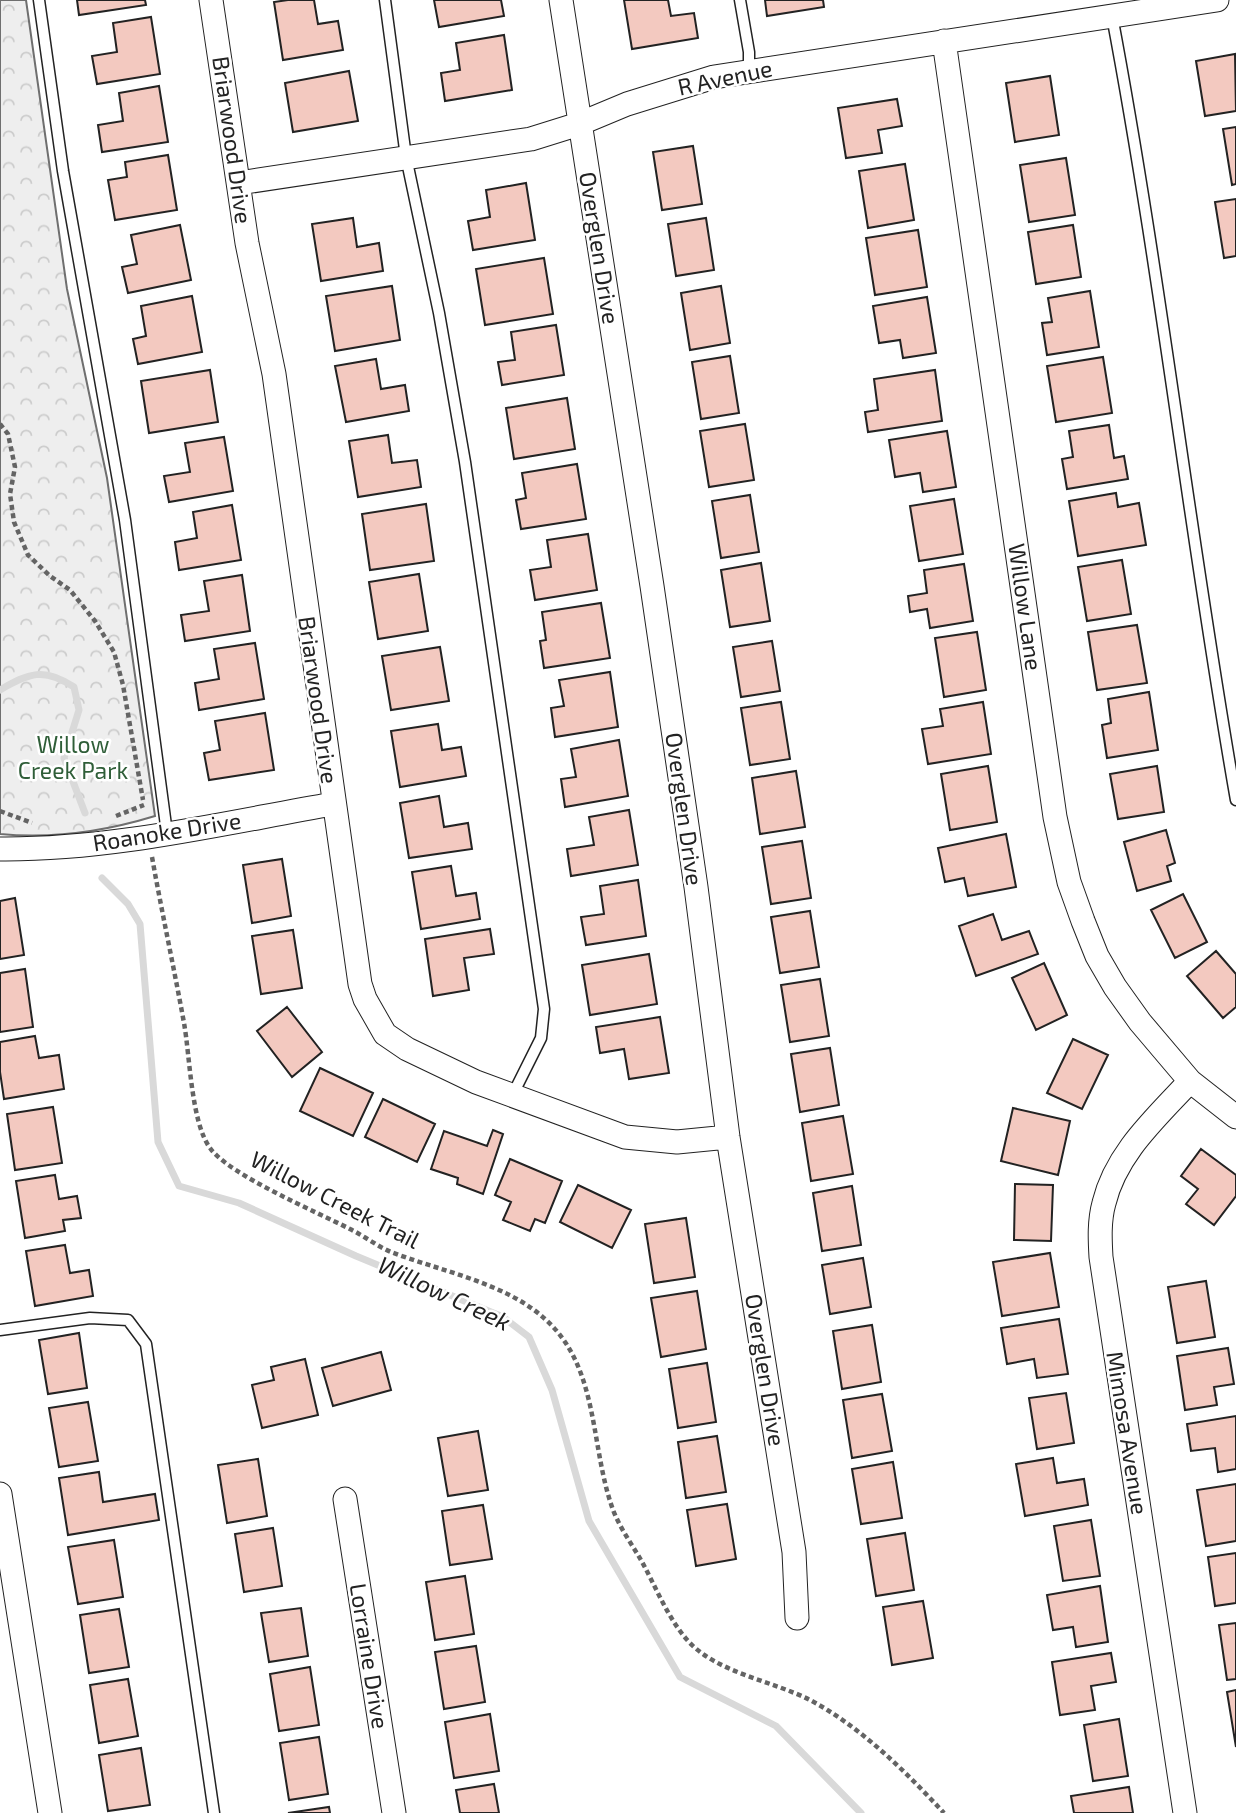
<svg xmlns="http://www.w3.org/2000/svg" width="1236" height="1813" font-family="'Exo 2',sans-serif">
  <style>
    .park { fill: url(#park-crowns); stroke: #6f6f6f; stroke-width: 2 }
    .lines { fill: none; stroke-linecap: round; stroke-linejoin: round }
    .stream { stroke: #d9d9d9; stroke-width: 7 }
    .building { fill: #f3c9c0; stroke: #222; stroke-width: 2 }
    .lane-casing { stroke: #222; stroke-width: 13 }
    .street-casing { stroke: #222; stroke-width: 25 }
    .path { stroke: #646464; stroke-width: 4.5; stroke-dasharray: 5 3.5; stroke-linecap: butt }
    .lane { stroke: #fff; stroke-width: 10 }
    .street { stroke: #fff; stroke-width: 23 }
    .labels { text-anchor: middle; stroke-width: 5; stroke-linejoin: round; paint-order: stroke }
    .street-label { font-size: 23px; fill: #222; stroke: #fff }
    .park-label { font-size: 23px; fill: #2f5e38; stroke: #fff }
    .water-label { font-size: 24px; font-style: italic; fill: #222; stroke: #fff }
  </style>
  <defs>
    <pattern id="park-crowns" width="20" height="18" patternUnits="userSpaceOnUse" patternTransform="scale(1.75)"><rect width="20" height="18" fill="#eee"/><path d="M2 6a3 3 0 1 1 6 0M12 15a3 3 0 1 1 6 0" fill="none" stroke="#ccc"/></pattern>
  </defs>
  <rect width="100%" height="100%" fill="#fff"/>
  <!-- park -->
  <path class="park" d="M0 0H26L67 289 107 478 155 816C106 831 51 839 0 834Z"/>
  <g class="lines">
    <!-- stream -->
    <path class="stream" d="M0 690C29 673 44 667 74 687L79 710 64 758 85 813
      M102 878 128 904 140 924 158 1142 179 1186 239 1203 356 1256 503 1317 529 1337 552 1390 589 1521 680 1677 776 1726 861 1813"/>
  </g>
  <!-- building -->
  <path class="building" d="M77 0H145L146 5 79 15Z
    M288 0H314L318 24 338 21 343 50 283 60 274 2Z
    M434 0H501L504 16 439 27Z
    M624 0H668L671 16 694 13 698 38 632 49Z
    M765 0H823L824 7 767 16Z
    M151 17 160 74 97 84 92 56 117 52 113 23Z
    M504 35 512 90 445 101 441 73 460 70 456 43Z
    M1235 54 1236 111 1205 116 1196 61Z
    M349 71 358 121 293 132 285 83Z
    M1050 76 1059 135 1015 142 1006 83Z
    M159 86 168 142 102 152 98 125 123 121 119 93Z
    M897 99 902 126 878 130 882 153 846 158 838 108Z
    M1236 127V184L1232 185 1223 129Z
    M693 146 702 204 662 210 653 152Z
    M168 155 177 210 115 220 108 180 127 177 125 162Z
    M1066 158 1075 215 1029 222 1020 165Z
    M905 164 914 220 868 228 859 171Z
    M526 183 535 240 473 250 468 221 490 217 486 190Z
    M1236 199V256L1224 258 1215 202Z
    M353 218 357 247 379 243 383 271 321 281 312 224Z
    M706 218 714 270 676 276 668 224Z
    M180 225 191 280 128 293 122 267 137 264 131 235Z
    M1073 225 1081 277 1036 284 1028 232Z
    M918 230 927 287 875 295 866 238Z
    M544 258 553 314 485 325 476 269Z
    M392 286 400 340 335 351 326 296Z
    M721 286 730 343 690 350 681 293Z
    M1090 291 1099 347 1047 355 1042 323 1052 322 1048 298Z
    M192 296 202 352 138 364 133 339 146 336 141 306Z
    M927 297 936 353 903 358 900 340 879 343 873 306Z
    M556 325 564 375 502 385 498 362 515 360 511 332Z
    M730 356 739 413 701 419 692 362Z
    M1103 357 1112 413 1056 422 1047 366Z
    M376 359 381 389 405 385 409 411 346 422 335 366Z
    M210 370 218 422 149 433 141 381Z
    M935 370 942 421 868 432 865 412 878 410 874 379Z
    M567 398 575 449 514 459 506 408Z
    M745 424 754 480 709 487 700 431Z
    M1109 425 1114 458 1124 456 1128 479 1067 489 1062 459 1073 457 1069 431Z
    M947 431 956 487 923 492 920 473 895 477 889 440Z
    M388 435 392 463 417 460 421 487 358 497 349 441Z
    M224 437 233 491 169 502 164 476 190 472 185 443Z
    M577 464 586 519 521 529 516 500 526 498 522 473Z
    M1116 493 1118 507 1139 503 1146 545 1078 556 1069 501Z
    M750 495 759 552 721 558 712 501Z
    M954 499 963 554 919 561 910 506Z
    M426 504 434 561 370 570 362 514Z
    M232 505 241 560 179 570 175 542 197 538 193 512Z
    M588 534 597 590 535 600 530 570 551 567 547 540Z
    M1122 560 1131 614 1087 621 1078 567Z
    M761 563 770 621 730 627 721 570Z
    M964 564 973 621 930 628 927 609 910 612 908 596 927 593 924 570Z
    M419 574 428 631 378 639 369 582Z
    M242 575 250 631 185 641 181 615 209 611 204 581Z
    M601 603 610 658 544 668 540 641 546 640 542 612Z
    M1137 625 1147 683 1097 690 1088 632Z
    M977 632 986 690 944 697 935 638Z
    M772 641 780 691 741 697 733 647Z
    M255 643 264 699 199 710 195 683 219 679 214 649Z
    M440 647 449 701 391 710 382 656Z
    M610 672 618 727 555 737 551 708 564 706 559 680Z
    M1149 692 1158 750 1107 758 1102 725 1111 723 1108 699Z
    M781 702 790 759 750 765 741 708Z
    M983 702 991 754 928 764 922 729 943 726 940 709Z
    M265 713 274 770 209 780 204 753 220 750 215 721Z
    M438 724 442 750 461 747 466 776 400 787 391 731Z
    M619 740 628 796 565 807 561 779 576 777 571 749Z
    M988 766 997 822 950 830 941 774Z
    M1157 766 1164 812 1118 819 1110 774Z
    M796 771 805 827 760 834 752 778Z
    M439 796 444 827 468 823 472 849 409 858 400 803Z
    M629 810 638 865 571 876 567 849 594 845 589 817Z
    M1166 830 1175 863 1167 866 1171 881 1137 891 1124 842Z
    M1006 834 1016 887 968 896 964 878 945 882 938 848Z
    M802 841 811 898 771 904 762 847Z
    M282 859 291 916 252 923 243 865Z
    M451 866 456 896 476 893 480 919 421 929 412 872Z
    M638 880 646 936 586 945 581 917 604 914 600 886Z
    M1183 894 1207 942 1175 958 1151 910Z
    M15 898 24 955 0 959V901Z
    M810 911 819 967 780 973 771 917Z
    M993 914 1002 940 1029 931 1038 954 976 976 959 926Z
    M490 929 494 954 464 958 469 990 433 996 425 939Z
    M293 930 302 988 261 994 252 936Z
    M1216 951 1236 974V1007L1223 1018 1187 976Z
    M649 954 657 1004 590 1015 582 965Z
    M1044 963 1067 1015 1036 1030 1012 978Z
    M25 969 33 1027 0 1032V973Z
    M820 979 829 1036 790 1042 781 985Z
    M287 1007 322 1052 292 1077 257 1031Z
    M660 1017 669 1073 629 1079 624 1049 600 1053 596 1027Z
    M35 1036 39 1058 59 1055 64 1089 4 1099 0 1072V1042Z
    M1073 1039 1108 1055 1082 1109 1047 1093Z
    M830 1048 839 1105 800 1112 791 1054Z
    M320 1068 373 1093 353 1136 300 1111Z
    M383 1099 435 1124 417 1162 365 1137Z
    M53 1107 62 1163 15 1170 7 1114Z
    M1013 1108 1070 1121 1058 1175 1001 1161Z
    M843 1116 853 1174 811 1181 802 1123Z
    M493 1130 503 1134 483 1194 457 1184 458 1178 431 1169 444 1131 487 1146Z
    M1201 1149 1236 1175V1196L1214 1225 1186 1204 1198 1189 1181 1176Z
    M510 1159 562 1181 545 1223 535 1219 530 1231 503 1220 511 1202 495 1195Z
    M55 1175 59 1199 77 1196 81 1218 63 1220 65 1231 25 1238 16 1181Z
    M1015 1184 1053 1185 1051 1241 1014 1240Z
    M578 1185 631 1210 612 1248 560 1222Z
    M852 1186 861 1245 822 1251 813 1193Z
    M686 1218 695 1277 654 1283 645 1224Z
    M65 1245 70 1273 89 1270 93 1296 35 1306 26 1251Z
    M1050 1253 1059 1307 1002 1316 993 1262Z
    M863 1258 871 1307 830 1314 822 1265Z
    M1206 1281 1215 1337 1177 1343 1168 1287Z
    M697 1291 706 1349 661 1357 651 1298Z
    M1059 1319 1068 1374 1037 1378 1034 1359 1007 1364 1001 1328Z
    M872 1325 881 1382 842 1389 833 1331Z
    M79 1333 87 1388 48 1394 39 1340Z
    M1228 1348 1234 1384 1214 1387 1217 1405 1185 1410 1177 1356Z
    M381 1352 391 1390 333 1406 322 1368Z
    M305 1359 318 1415 262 1428 252 1385 274 1380 271 1367Z
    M707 1363 716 1422 678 1428 669 1369Z
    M1066 1393 1074 1443 1037 1449 1029 1398Z
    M882 1394 892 1451 852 1458 843 1400Z
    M88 1402 98 1461 59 1467 49 1408Z
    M1236 1416V1469L1218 1472 1215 1448 1191 1451 1187 1424Z
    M478 1431 488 1490 448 1496 438 1438Z
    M717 1436 726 1492 686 1498 678 1442Z
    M1053 1458 1057 1483 1084 1479 1088 1505 1025 1516 1016 1464Z
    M258 1459 267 1516 227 1523 218 1465Z
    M893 1462 902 1518 861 1524 852 1469Z
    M99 1472 103 1502 155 1494 159 1520 68 1535 59 1478Z
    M1236 1484V1541L1206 1546 1197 1490Z
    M727 1504 736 1559 696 1566 687 1510Z
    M483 1505 492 1559 450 1565 442 1511Z
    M1091 1520 1100 1576 1063 1581 1054 1526Z
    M273 1528 282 1586 244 1592 235 1534Z
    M905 1533 914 1590 876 1596 867 1539Z
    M114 1540 123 1597 78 1604 68 1547Z
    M1236 1553V1603L1215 1606 1208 1557Z
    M465 1576 474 1634 435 1640 426 1582Z
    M1100 1586 1108 1642 1076 1647 1073 1627 1053 1630 1047 1595Z
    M923 1601 933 1658 892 1665 883 1607Z
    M301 1608 308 1656 269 1662 261 1613Z
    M119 1609 129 1667 89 1673 80 1615Z
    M1236 1623V1679L1227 1680 1219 1625Z
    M476 1646 485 1702 444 1709 435 1652Z
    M1111 1653 1116 1682 1091 1686 1095 1710 1060 1715 1052 1662Z
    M310 1667 319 1725 279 1731 270 1674Z
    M128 1679 138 1736 99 1743 90 1685Z
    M1236 1690V1747L1227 1692Z
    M490 1714 499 1771 454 1778 445 1722Z
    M1119 1719 1128 1776 1093 1781 1084 1725Z
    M319 1737 328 1794 289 1800 280 1743Z
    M141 1748 150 1805 108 1811 99 1755Z
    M494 1784 499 1813H460L456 1790Z
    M1129 1787 1133 1813H1074L1071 1796Z
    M329 1807 330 1813H288Z"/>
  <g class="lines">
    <defs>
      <path id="lane" d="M39 0 63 171 125 520 167 833
        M385 0 406 157 439 313 465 462 544 1009 541 1038 512 1096
        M740 0 749 52V71
        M1112 16C1161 276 1190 539 1236 800
        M0 1330 90 1318 128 1320 146 1344 214 1813"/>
      <path id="street" d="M211 0 247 243 274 374 360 984 365 999 385 1034 407 1049 476 1082 625 1137 677 1142 728 1137
        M561 0 652 586 696 887 728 1137 794 1552 797 1618
        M944 41 1055 817 1069 882 1083 921 1097 956 1115 987 1140 1022 1190 1081 1236 1117
        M239 183 531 139 579 124 627 104 714 77 1217 0
        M0 849C112 850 223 823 333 804
        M0 1494 50 1813
        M345 1499 394 1813
        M1185 1813 1101 1257C1100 1240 1099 1221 1104 1203 1116 1153 1156 1118 1190 1081"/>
    </defs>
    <!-- lane casing -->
    <use href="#lane" class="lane-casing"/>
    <!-- street casing -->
    <use href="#street" class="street-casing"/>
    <!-- path -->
    <path class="path" d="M0 424 8 434 15 467 10 494 14 522 28 555 50 576 70 590 95 621 114 652 123 685 143 800
      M0 811 32 823
      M116 816 144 805
      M152 857C162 913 174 968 184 1023 190 1056 191 1122 210 1148 229 1175 317 1212 350 1229 364 1236 377 1246 391 1252 440 1271 506 1283 545 1319 599 1367 590 1444 612 1507 618 1525 631 1543 641 1560 656 1587 668 1619 689 1642 718 1673 773 1681 810 1700 861 1727 905 1771 944 1813"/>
    <!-- lane -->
    <use href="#lane" class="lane"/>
    <!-- street -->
    <use href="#street" class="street"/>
  </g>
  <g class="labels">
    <!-- street labels -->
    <g class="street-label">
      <text transform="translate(725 78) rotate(-12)" y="8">R Avenue</text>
      <text transform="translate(232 140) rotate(82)" y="8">Briarwood Drive</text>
      <text transform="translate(599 248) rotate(81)" y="8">Overglen Drive</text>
      <text transform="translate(1025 607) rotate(82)" y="8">Willow Lane</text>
      <text transform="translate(318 700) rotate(82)" y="8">Briarwood Drive</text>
      <text transform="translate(684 809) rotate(82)" y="8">Overglen Drive</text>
      <text transform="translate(167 832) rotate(-9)" y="8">Roanoke Drive</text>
      <text transform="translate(335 1200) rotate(27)" y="8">Willow Creek Trail</text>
      <text transform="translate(765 1370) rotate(81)" y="8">Overglen Drive</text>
      <text transform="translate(1127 1433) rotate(81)" y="8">Mimosa Avenue</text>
      <text transform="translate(369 1656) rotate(81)" y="8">Lorraine Drive</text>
    </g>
    <!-- park labels -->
    <g class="park-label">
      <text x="73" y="753">Willow<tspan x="73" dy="26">Creek Park</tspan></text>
    </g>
    <!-- water labels -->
    <g class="water-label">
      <text transform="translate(444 1294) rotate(25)" y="8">Willow Creek</text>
    </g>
  </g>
</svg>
